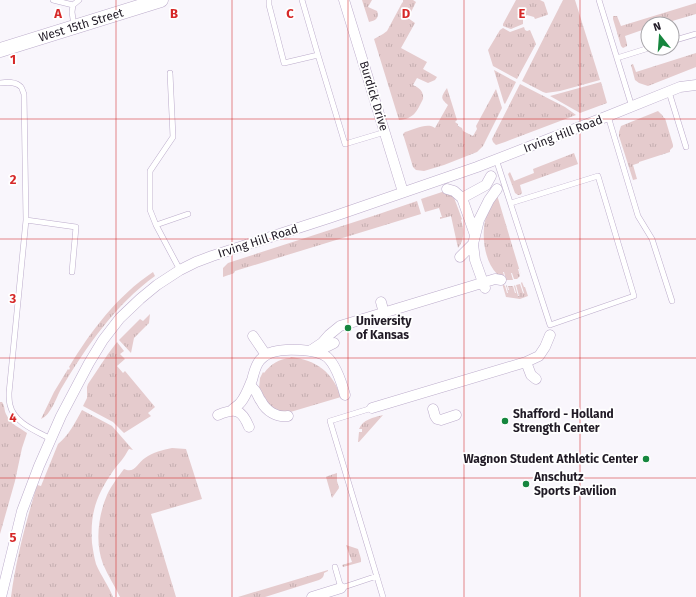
<svg xmlns="http://www.w3.org/2000/svg" width="696" height="597" font-family="'Fira Sans',sans-serif">
  <style>
    .grass { fill: url(#grass-tufts) }
    .lines { fill: none; stroke-linecap: round; stroke-linejoin: round }
    .lane-casing { stroke: #bcaccb; stroke-width: 6 }
    .street-casing { stroke: #bcaccb; stroke-width: 11 }
    .secondary-casing { stroke: #bcaccb; stroke-width: 15 }
    .lane { stroke: #fff; stroke-width: 5 }
    .street { stroke: #fff; stroke-width: 10 }
    .secondary { stroke: #fff; stroke-width: 14 }
    .grid { fill: none; stroke: #d62828; stroke-width: 1; stroke-opacity: 0.55 }
    .poi-dot { fill: #16863e; stroke: #fff; stroke-width: 1.5 }
    .labels { text-anchor: middle; stroke-width: 3.5; stroke-linejoin: round; paint-order: stroke }
    .street-label { font-size: 12px; fill: #211b26; stroke: #fff }
    .poi-label { font-size: 12px; font-weight: bold; fill: #211b26; stroke: #fff; text-anchor: start }
    .grid-label { font-size: 13px; text-anchor: middle; font-weight: bold; fill: #d62828; stroke: #fff; stroke-width: 3.5; stroke-linejoin: round; paint-order: stroke }
  </style>
  <defs>
    <pattern id="grass-tufts" width="24" height="20" patternUnits="userSpaceOnUse"><rect width="24" height="20" fill="#e5cbcd"/><path d="M3 7l-1-3M5 7V3M7 7l1-3M15 17l-1-3M17 17v-4M19 17l1-3" fill="none" stroke="#c4aeb0"/></pattern>
  </defs>
  <rect width="100%" height="100%" fill="#f9f6fc"/>
  <!-- grass -->
  <path class="grass" d="M362 0H372L368 7 377 11C380 18 375 21 369 22Z
    M403 0H413L416 2 408 18 415 23 401 48 427 62 423 69 437 77 435 80 428 83 417 78 413 85C419 88 424 91 423 99 417 111 414 119 399 120L374 39 383 34 387 31 402 3 403 2Z
    M516 0H540L544 2 548 14 547 15 535 19 534 17 527 15 523 19V24L511 29 503 26V24Z
    M563 0H575L600 80 560 91 546 93 543 92 522 81Z
    M696 3V14L662 24H648V28L625 36 627 44V46L623 48 621 46 613 19V16H617L621 26Z
    M524 27 525 30 527 31 530 30 536 44 517 79 493 66 488 50 500 30 503 28 510 32Z
    M696 53V67L648 86 639 83 635 80 631 65 633 64 636 72Z
    M494 70 516 82 505 104 504 103Z
    M601 82 607 103 580 113 550 96Z
    M520 84 565 107 576 115 505 142 496 145 493 142 492 139Z
    M447 88 457 120 455 122 458 124V126L462 128 463 131 473 136 477 129 476 126 496 89 502 108 483 146 477 152 444 165 424 171 416 170 413 167 403 134 405 132C414 130 427 122 435 128L448 105C440 98 441 97 447 88Z
    M658 111 662 115 664 118H665L673 145V147L670 150V152L639 162V163L633 165 637 179 633 180 619 136V132L621 126Z
    M574 153 578 164 520 185 522 193 520 195H518L515 193 508 174 510 172 514 181 534 173 533 169Z
    M445 191 453 195 462 219 461 220C464 229 465 240 458 248L451 216 440 219V217H442L439 208 425 212 421 199Z
    M497 195 521 275 519 269H518L520 276 517 279H514L512 273H511L513 280H506L504 272H503L505 279C502 278 499 276 497 274 484 261 481 234 486 217 488 209 493 202 497 195Z
    M417 201 421 214 235 271 234 273 223 277V268L228 263 376 215Z
    M153 272 155 276C115 305 86 347 61 389 56 398 51 415 41 419L54 392 68 369 69 370 70 368 69 367C91 331 117 296 153 272Z
    M522 282 524 287H525L528 296 520 299 506 297 502 283 505 286 507 293H508L506 285 507 286 508 290H509L508 286H513L515 293H516L514 286 515 285 518 296H519L516 285 520 284 523 293H524L521 283Z
    M150 314 149 323 134 338 131 353 119 340 140 319 143 321Z
    M117 342 124 351 120 354 125 359 117 366 123 373 125 371 155 407 148 413 151 416 124 433 113 422 83 406 87 398V387L88 384 108 354Z
    M291 357C316 360 333 372 341 397L287 413 279 414 269 409 259 388 260 378 263 372 264 373C271 364 279 359 290 358Z
    M0 402H2C5 406 4 410 6 414 11 425 19 427 27 433L22 448 15 481 0 534Z
    M82 410 112 426 133 450 129 449C127 452 126 454 124 457 121 462 116 466 113 471 96 496 90 513 92 543 93 550 94 557 96 564 101 576 109 586 113 597H11C16 559 26 522 37 485L41 486 58 444C69 435 75 423 82 410Z
    M383 415 359 442H358L359 432H362V429H359C363 419 373 418 383 415Z
    M172 448 186 449 202 499 151 514 176 597H120C115 586 108 576 103 564 95 543 98 516 107 495 111 486 118 477 124 469 135 474 137 463 145 458 153 452 163 450 172 448Z
    M337 473V481L339 488 332 498 326 477 328 476Z
    M346 545 358 549 361 559V562L343 567 342 565 352 562Z
    M328 570V571L324 573C324 576 323 578 319 580L265 597H238Z"/>
  <g class="lines">
    <defs>
      <path id="lane" d="M53 0 73 5
        M269 0V5L284 63 318 55 345 144 385 132
        M302 0 318 55
        M599 0 632 107
        M74 26 72 12 73 5 79 0
        M672 41 696 34
        M617 58 649 48
        M0 83C7 82 16 81 21 87 22 88 23 92 24 94L26 220 9 393C9 397 9 401 10 405 14 423 36 431 51 439
        M669 92 686 147
        M608 116 638 216 652 239 672 301
        M496 159 550 325 634 296 598 176 511 203
        M26 220 76 227 72 272
        M156 225 150 210V171L173 137 170 73
        M180 270 156 225 188 214
        M372 408 330 421 383 597
        M335 567 341 588 377 576"/>
      <path id="street" d="M344 0 403 192
        M447 189 454 191 462 198 475 235
        M462 198 486 185 491 176
        M460 257 473 244
        M485 288 475 260 473 244 479 220 489 200 497 189
        M381 302 384 313
        M253 336 266 355
        M324 348 334 343
        M310 351 322 343 329 335 340 326 495 279 501 280
        M526 362 531 375 536 379
        M250 385C252 387 255 390 256 392 258 395 259 399 261 401 266 411 277 418 288 416
        M372 408 526 362 539 356 545 347 550 335
        M433 409 435 416 437 419 441 420 456 415
        M232 410C235 407 239 405 241 402 246 396 249 387 252 380 254 373 255 366 260 360 264 356 268 353 273 352 285 348 317 349 327 357 336 365 342 384 345 395
        M218 415C236 407 242 410 249 427
        M1 597 22 511 39 466 61 416 89 363 103 340 120 318 140 299 157 285 180 270 196 262 212 256 332 217 477 167 608 116 680 87 696 85
        M312 597 341 588"/>
      <path id="secondary" d="M0 50 161 0"/>
    </defs>
    <!-- lane casing -->
    <use href="#lane" class="lane-casing"/>
    <!-- street casing -->
    <use href="#street" class="street-casing"/>
    <!-- secondary casing -->
    <use href="#secondary" class="secondary-casing"/>
    <!-- lane -->
    <use href="#lane" class="lane"/>
    <!-- street -->
    <use href="#street" class="street"/>
    <!-- secondary -->
    <use href="#secondary" class="secondary"/>
  </g>
  <!-- grid -->
  <path class="grid" d="M116 0V597M232 0V597M348 0V597M464 0V597M580 0V597M0 119H696M0 239H696M0 358H696M0 478H696"/>
  <!-- markers -->
  <g class="poi-dot">
    <circle cx="348" cy="328" r="4"/>
    <circle cx="505" cy="421" r="4"/>
    <circle cx="646" cy="459" r="4"/>
    <circle cx="526" cy="484" r="4"/>
  </g>
  <g class="labels">
    <!-- street labels -->
    <g class="street-label">
      <text transform="translate(81 25) rotate(-17)" y="4">West 15th Street</text>
      <text transform="translate(374 96) rotate(73)" y="4">Burdick Drive</text>
      <text transform="translate(563 134) rotate(-21)" y="4">Irving Hill Road</text>
      <text transform="translate(258 241) rotate(-18)" y="4">Irving Hill Road</text>
    </g>
    <!-- poi labels -->
    <g class="poi-label">
      <text x="356" y="325">University<tspan x="356" dy="14">of Kansas</tspan></text>
      <text x="513" y="418">Shafford - Holland<tspan x="513" dy="14">Strength Center</tspan></text>
      <text x="638" y="463" text-anchor="end">Wagnon Student Athletic Center</text>
      <text x="534" y="481">Anschutz<tspan x="534" dy="14">Sports Pavilion</tspan></text>
    </g>
  </g>
  <g class="grid-label">
    <text x="58" y="18">A</text>
    <text x="174" y="18">B</text>
    <text x="290" y="18">C</text>
    <text x="406" y="18">D</text>
    <text x="522" y="18">E</text>
    <text x="13" y="64">1</text>
    <text x="13" y="184">2</text>
    <text x="13" y="303">3</text>
    <text x="13" y="422">4</text>
    <text x="13" y="542">5</text>
  </g>
  <!-- north arrow -->
  <g transform="translate(660 36) rotate(343)"><circle r="19" fill="#ffffff" stroke="#a6a4a8"/>
  <path d="M0-3L7 15L0 10L-7 15Z" fill="#16863e"/>
  <text y="-6" font-size="11" font-weight="bold" text-anchor="middle" fill="#211b26">N</text>
  </g>
</svg>
